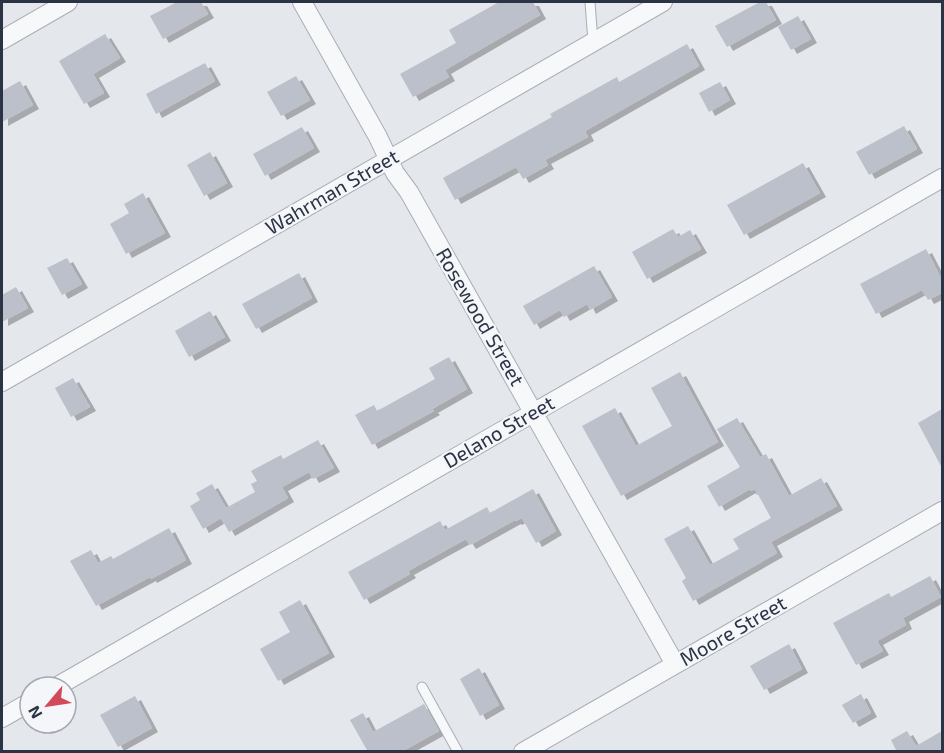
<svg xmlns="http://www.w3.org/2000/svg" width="944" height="753" font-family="'Exo 2',sans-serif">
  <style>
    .building { fill: #bbc0ca; filter: url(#shadow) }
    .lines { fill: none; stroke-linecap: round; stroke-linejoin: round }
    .lane-casing { stroke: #a9aeb7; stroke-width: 11 }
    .street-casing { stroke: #a9aeb7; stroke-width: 20 }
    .lane { stroke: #f7f8fa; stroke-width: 9 }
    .street { stroke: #f7f8fa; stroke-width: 18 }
    .labels { text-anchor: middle; stroke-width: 4.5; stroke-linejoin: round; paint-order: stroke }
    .street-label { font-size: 20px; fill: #2b3445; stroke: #f4f6f9 }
  </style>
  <defs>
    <filter id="shadow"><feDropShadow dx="6" dy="4" stdDeviation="0" flood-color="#0004"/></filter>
  </defs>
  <rect width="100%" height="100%" fill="#e4e7ec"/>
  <!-- building -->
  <path class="building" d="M177 2H201L208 14 163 39 150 16Z
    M499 2H533L540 15 445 70 449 77 413 97 400 74 456 43 449 30Z
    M760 2H766L776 20 727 47 715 26Z
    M798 16 811 39 791 50 778 27Z
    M105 34 120 58 93 74 104 93 84 104 59 61Z
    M687 44 699 66 585 131 588 137 545 160 548 165 523 179 516 167 455 200 443 178 552 117 550 114 617 77 619 82Z
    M205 63 215 81 156 114 146 94Z
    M296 76 310 100 281 116 267 92Z
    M20 81 33 105 2 122V91Z
    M720 82 730 100 709 112 699 93Z
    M904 126 917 149 869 175 856 152Z
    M302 127 314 148 265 176 253 154Z
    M210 152 227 183 204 196 187 165Z
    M803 163 820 193 744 235 727 205Z
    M143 193 165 233 126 254 110 224 129 213 124 204Z
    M673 229 678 237 690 230 701 249 647 279 632 252Z
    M926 249 942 280V293L928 300 922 290 876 314 860 284Z
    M67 258 82 284 62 295 47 268Z
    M594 266 612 297 590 310 587 304 564 317 560 310 534 325 523 306Z
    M299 273 312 298 256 329 242 304Z
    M16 287 28 308 2 322V295Z
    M210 311 225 337 189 357 175 331Z
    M449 357 467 389 432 409 434 411 372 445 355 415 374 405 377 411 435 379 429 368Z
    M680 372 718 442 621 496 582 426 615 408 636 446 672 426 651 388Z
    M73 378 90 407 71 417 55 388Z
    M942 409V468L918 423Z
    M737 418 760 457 766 454 789 496 821 478 837 506 771 542 777 553 693 601 682 581 686 578 664 539 688 526 710 565 739 549 733 539 771 518 755 489 751 491 750 489 719 507 707 486 740 467 717 429Z
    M318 440 334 468 313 479 309 472 282 487 288 498 229 532 221 518 203 529 190 506 200 500 196 493 212 484 226 508 255 492 251 484 257 481 251 471 281 455 283 459Z
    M533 489 556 531 536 543 522 518 516 521 515 520 470 545 466 539 408 571 410 574 364 600 348 572 440 521 445 530 487 507 490 513Z
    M169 528 186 560 151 579 150 577 96 606 70 561 91 550 98 563 111 556 113 559Z
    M930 576 941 597 903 618 906 625 877 641 883 651 856 665 833 623 889 593 891 597Z
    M300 600 329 653 278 681 260 649 290 632 279 612Z
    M789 644 802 669 764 690 750 666Z
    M479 668 499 705 480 716 460 679Z
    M861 694 871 713 853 723 842 705Z
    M135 696 152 728 118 747 100 715Z
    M424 704 439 731 401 752H368L350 720 363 713 373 732Z
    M907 731 916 746 942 731V752H897L891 740Z"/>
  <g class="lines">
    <defs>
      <path id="lane" d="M590 2 593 42
        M422 687 458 752"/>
      <path id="street" d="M302 2 378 137 395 173 409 192 675 664
        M2 40 68 2
        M2 382 663 2
        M56 687 942 178
        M2 718 30 702
        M523 752 942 511"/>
    </defs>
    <!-- lane casing -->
    <use href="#lane" class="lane-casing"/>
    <!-- street casing -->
    <use href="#street" class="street-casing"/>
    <!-- lane -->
    <use href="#lane" class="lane"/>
    <!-- street -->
    <use href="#street" class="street"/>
  </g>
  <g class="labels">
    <!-- street labels -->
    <g class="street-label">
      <text transform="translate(332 192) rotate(-30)" y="7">Wahrman Street</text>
      <text transform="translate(480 317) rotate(60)" y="7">Rosewood Street</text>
      <text transform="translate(499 432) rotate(-30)" y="7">Delano Street</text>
      <text transform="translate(733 631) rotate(-30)" y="7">Moore Street</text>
    </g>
  </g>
  <!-- border -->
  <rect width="944" height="753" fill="none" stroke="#2b3445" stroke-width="6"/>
  <!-- north arrow -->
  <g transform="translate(48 705) rotate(241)"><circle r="28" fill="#f4f6f9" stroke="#a4a8b1" stroke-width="1.5"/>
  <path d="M0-4.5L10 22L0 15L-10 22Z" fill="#d1495b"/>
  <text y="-9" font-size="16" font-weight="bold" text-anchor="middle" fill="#2b3445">N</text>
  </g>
</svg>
